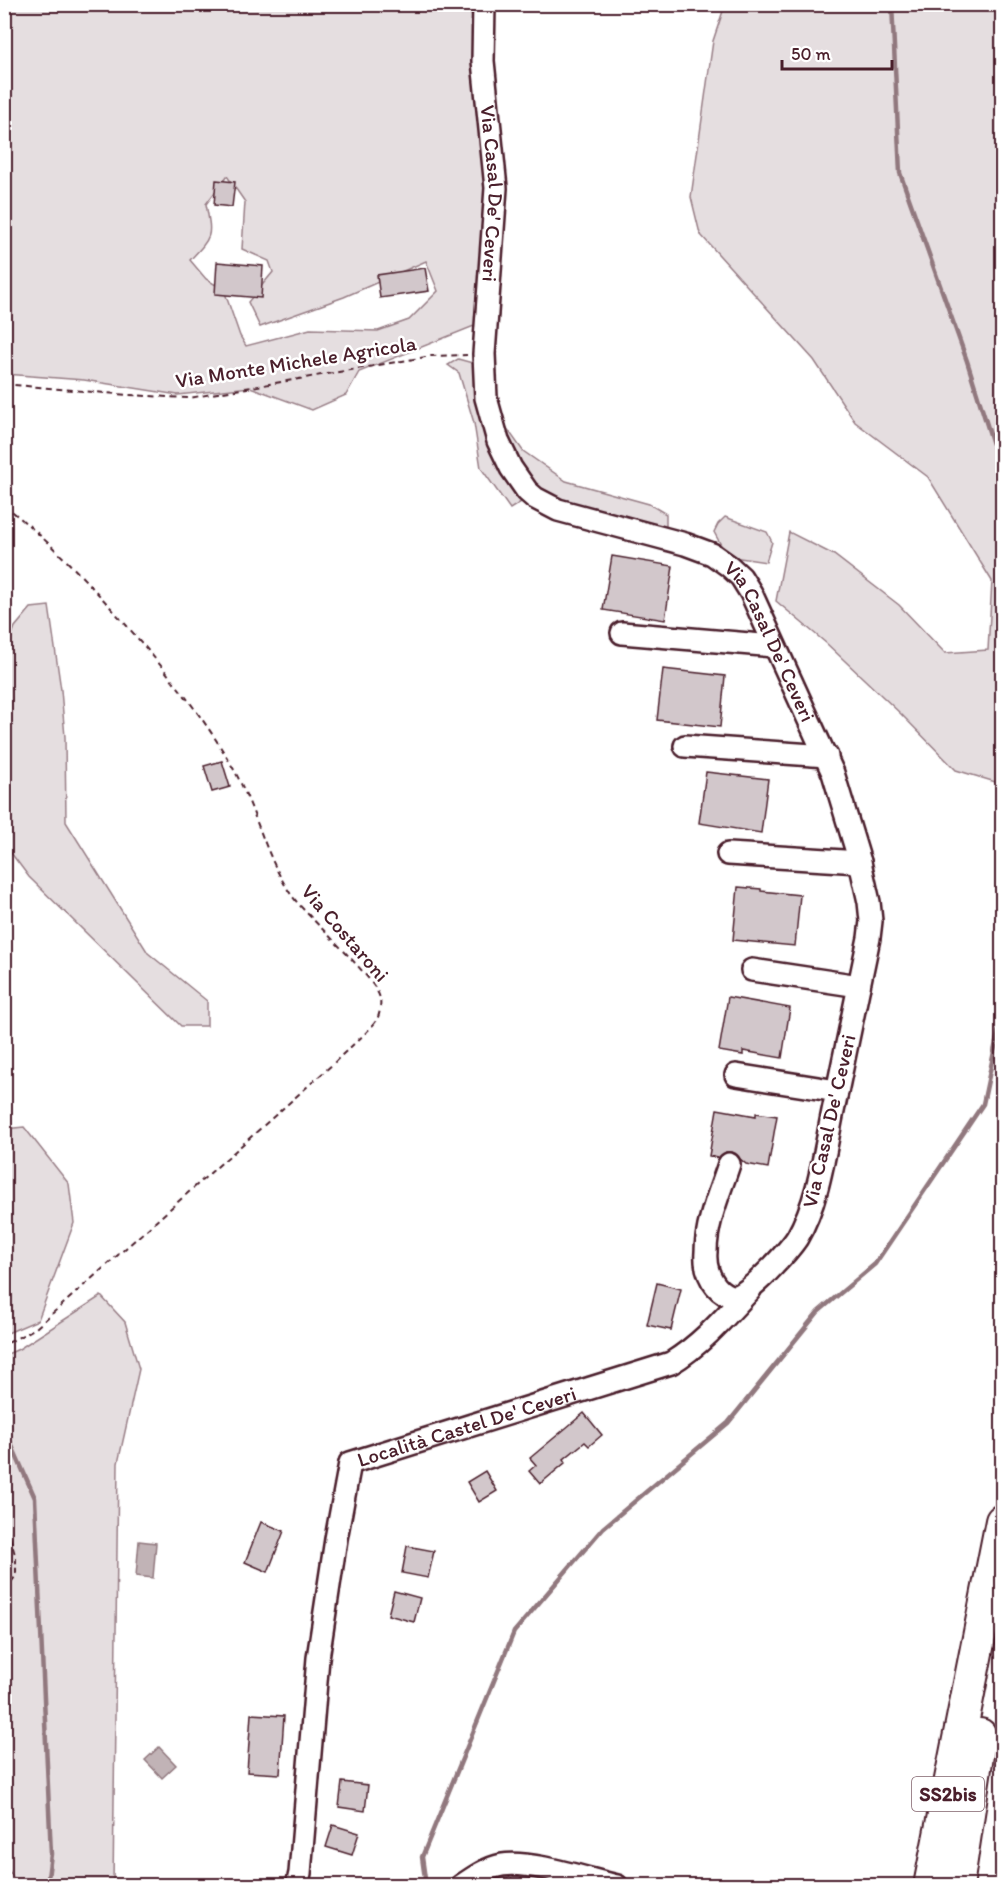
<svg xmlns="http://www.w3.org/2000/svg" width="1007" height="1890" font-family="Itim,sans-serif">
  <style>
    .green { fill: #e5dee0; stroke: #987e86; stroke-width: 1.5; fill-rule: evenodd }
    .water { fill: #c1b3b6; stroke: #91787e; stroke-width: 1.5 }
    .lines { fill: none; stroke-linecap: round; stroke-linejoin: round }
    .stream { stroke: #91787e; stroke-width: 4.5 }
    .building { fill: #d2c7cb; stroke: #4a1f2b; stroke-width: 1.5 }
    .minor-casing { stroke: #4a1f2b; stroke-width: 26 }
    .highway-casing { stroke: #4a1f2b; stroke-width: 36 }
    .path { stroke: #4a1f2b; stroke-width: 2; stroke-dasharray: 6 4.5; stroke-linecap: butt }
    .minor { stroke: #fff; stroke-width: 21 }
    .highway { stroke: #fff; stroke-width: 32 }
    .labels { text-anchor: middle; stroke-width: 5; stroke-linejoin: round; paint-order: stroke }
    .shield { fill: #fff; stroke: #80626b; stroke-width: 1.5 }
    .shield-label { font-size: 20px; font-weight: bold; fill: #4a1f2b }
    .street-label { font-size: 21px; fill: #4a1f2b; stroke: #fff }
  </style>
  <rect width="100%" height="100%" fill="#fff"/>
  <filter id="ink" filterUnits="userSpaceOnUse"><feTurbulence type="fractalNoise" baseFrequency=".0167" numOctaves="2"/><feDisplacementMap in="SourceGraphic" scale="12" xChannelSelector="R" yChannelSelector="G"/><feConvolveMatrix kernelMatrix="1 2 1 2 8 2 1 2 1" color-interpolation-filters="sRGB"/></filter>
  <g filter="url(#ink)">
    <!-- green -->
    <path class="green" d="M4 5H470L485 108 501 154 499 316 359 372 346 395 312 410 250 387 178 395 84 380 5 374ZM227 176 245 202 242 249 269 261 273 272 248 302 260 327 344 297 426 261 438 291 409 320 378 331 310 329 246 346 240 336 224 290 206 279 190 260C213 236 212 236 206 204Z
      M725 5H1002V784L956 770 901 714 826 643 776 601 789 532 834 555 899 605 945 653 988 650 992 581 928 477 855 422 814 360 700 234 691 197 713 41Z
      M458 359 480 365 497 414 523 451 566 481 649 504 666 514V529L552 500 520 483 521 502 510 509 481 468 474 423 459 373 448 365Z
      M725 517 767 532 772 542 766 562 727 556 714 532 718 524Z
      M49 606 61 690 65 737 66 822 148 953 207 1001V1026H181L29 877 5 845V653L15 627 31 608Z
      M24 1127 69 1184 74 1223 38 1320 5 1334V1129Z
      M101 1296 125 1322 139 1369 118 1463 113 1885H14L16 1881 4 1864 5 1355 19 1349Z"/>
    <!-- water -->
    <path class="water" d="M139 1541 156 1543 153 1578 136 1576Z
      M159 1747 176 1765 162 1778 145 1760Z"/>
    <g class="lines">
      <!-- stream -->
      <path class="stream" d="M892 4 900 173 967 361 1002 473
        M4 1428 35 1498 51 1854 47 1886
        M426 1886 422 1857 514 1632 603 1528 728 1423 818 1312 875 1264 983 1104 1002 1014"/>
    </g>
    <!-- building -->
    <path class="building" d="M216 180 235 182 232 207 214 205Z
      M217 262 263 266 261 298 215 294Z
      M425 268 429 291 380 298 377 275Z
      M612 556 673 566 665 620 603 610Z
      M663 669 725 676 720 727 657 720Z
      M222 761 230 787 212 792 204 766Z
      M706 772 768 779 761 833 699 823Z
      M738 887 761 889V891L800 895 795 946 733 940Z
      M728 997 790 1008 782 1058 743 1051V1055L719 1051Z
      M717 1109 756 1116V1113L777 1116 768 1168 746 1164 732 1152H726L718 1158 709 1156Z
      M657 1283 681 1289 671 1330 647 1325Z
      M584 1413 602 1435 589 1446 585 1442 564 1459 566 1462 540 1484 529 1471 536 1465 530 1458Z
      M485 1471 497 1491 479 1502 467 1482Z
      M261 1522 284 1531 268 1572 245 1562Z
      M407 1546 434 1551 428 1578 402 1573Z
      M394 1591 420 1598 414 1622 388 1615Z
      M251 1714 284 1716 280 1774 247 1772Z
      M342 1782 368 1785 365 1811 339 1807Z
      M333 1825 359 1833 352 1855 326 1847Z"/>
    <g class="lines">
      <defs>
        <g id="minor">
          <path id="s1" d="M484 4 483 61 496 188 484 354 486 398 498 441 511 468 527 491 535 498 558 510 685 544 712 554 729 566 741 577 751 593 833 773 860 862 869 902 871 921 869 938C857 997 844 1057 832 1116 824 1156 818 1202 797 1238 789 1250 748 1296 735 1296 728 1297 720 1291 716 1286 708 1276 705 1264 706 1252 706 1222 720 1192 729 1164"/>
          <path d="M622 633 774 646"/>
          <path d="M685 746 827 756"/>
          <path d="M728 854 860 862"/>
          <path d="M752 970 859 986"/>
          <path d="M736 1075 837 1091"/>
          <path id="s2" d="M297 1886 300 1873 318 1658 336 1539 350 1463 671 1363C702 1344 725 1317 750 1290"/>
          <path d="M461 1886C474 1877 487 1868 502 1865 530 1860 587 1879 617 1886"/>
        </g>
        <path id="highway" d="M930 1886 1002 1521
          M957 1886 980 1735"/>
      </defs>
      <!-- minor casing -->
      <use href="#minor" class="minor-casing"/>
      <!-- highway casing -->
      <use href="#highway" class="highway-casing"/>
      <!-- path -->
      <path class="path" d="M4 384 128 395 189 398 431 356 467 355
        M4 505C50 541 89 583 127 626 167 672 203 715 233 768 256 809 265 857 292 896 308 918 378 979 380 999 381 1005 380 1015 376 1021 369 1032 344 1052 334 1063L36 1328 4 1345
        M4 1517 16 1558V1576L4 1590"/>
      <!-- minor -->
      <use href="#minor" class="minor"/>
      <!-- highway -->
      <use href="#highway" class="highway"/>
    </g>
  </g>
  <g class="labels">
    <!-- shield labels -->
    <rect class="shield" x="912" y="1777" width="72" height="34" rx="4.5"/>
    <g class="shield-label">
      <text x="948" y="1801">SS2bis</text>
    </g>
    <!-- street labels -->
    <g class="street-label">
      <text dy="7" stroke="none"><textPath href="#s1" startOffset="190">Via Casal De' Ceveri</textPath></text>
      <text transform="translate(296 362) rotate(-9)" y="7">Via Monte Michele Agricola</text>
      <text dy="7" stroke="none"><textPath href="#s1" startOffset="802">Via Casal De' Ceveri</textPath></text>
      <text transform="translate(345 933) rotate(49)" y="7">Via Costaroni</text>
      <text transform="translate(829 1121) rotate(-77)" y="7">Via Casal De' Ceveri</text>
      <text dy="7" stroke="none"><textPath href="#s2" startOffset="549">Località Castel De' Ceveri</textPath></text>
    </g>
  </g>
  <!-- margin -->
  <rect width="1007" height="1890" fill="none" stroke="#fff" stroke-width="24"/>
  <rect x="12" y="12" width="983" height="1866" fill="none" stroke="#4a1f2b" stroke-width="2" filter="url(#ink)"/>
  <!-- scale -->
  <path d="M782 60v9h110v-9" fill="none" stroke="#4a1f2b" stroke-width="3"/>
  <text x="791" y="60" font-size="18" fill="#4a1f2b" stroke="#ffffff" stroke-width="4.5" paint-order="stroke">50 m</text>
</svg>
